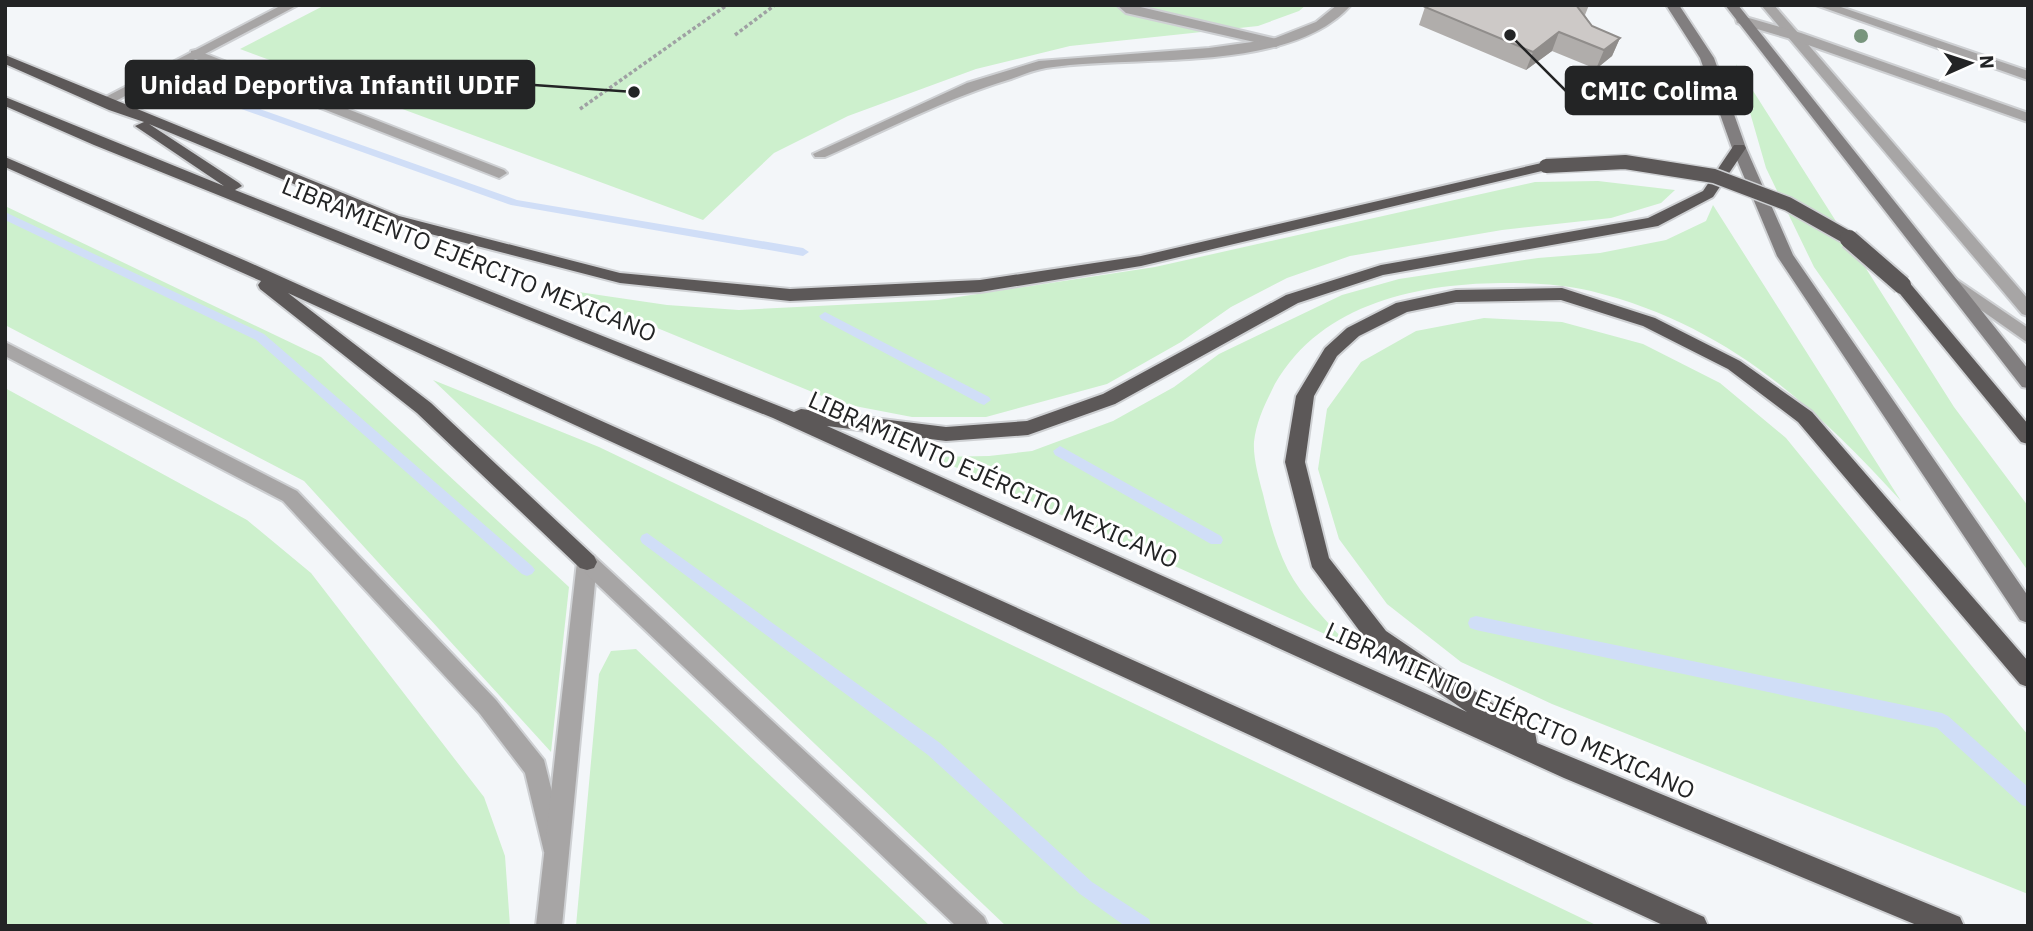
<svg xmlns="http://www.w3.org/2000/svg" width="2033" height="931" font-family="'IBM Plex Sans',sans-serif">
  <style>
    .green { fill: #cdf0cd }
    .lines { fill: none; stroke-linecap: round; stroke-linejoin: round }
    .stream { fill: #d0def7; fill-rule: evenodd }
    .service-casing { stroke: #ced0d3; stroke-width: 4 }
    .minor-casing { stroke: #ced0d3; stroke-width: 4 }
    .tertiary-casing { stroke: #ced0d3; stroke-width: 4 }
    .secondary-casing { stroke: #ced0d3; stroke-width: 4 }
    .trunk-casing { stroke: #ced0d3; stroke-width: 4 }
    .path { stroke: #9fa1a3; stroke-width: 3.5; stroke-dasharray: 3.5 2.5; stroke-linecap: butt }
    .service { fill: #a7a5a5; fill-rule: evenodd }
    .minor { fill: #a7a5a5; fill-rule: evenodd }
    .tertiary { fill: #a7a5a5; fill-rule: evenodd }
    .secondary { fill: #817e7f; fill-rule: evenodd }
    .trunk { fill: #5c5858; fill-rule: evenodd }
    .trunk-bridge-far1-casing { stroke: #ced0d3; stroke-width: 17; stroke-linecap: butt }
    .trunk-bridge-casing { stroke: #ced0d3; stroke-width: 22; stroke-linecap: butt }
    .trunk-bridge-far1 { stroke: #5c5858; stroke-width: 14 }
    .trunk-bridge { stroke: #5c5858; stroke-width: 18 }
    .tree { fill: #78957d }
    .wall { fill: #b0adab }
    .shaded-wall { fill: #908d8b }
    .building { fill: #cdc9c7; stroke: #908d8b; stroke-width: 2 }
    .labels { text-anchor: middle; stroke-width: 6; stroke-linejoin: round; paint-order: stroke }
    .street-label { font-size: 24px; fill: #232425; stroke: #fff }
    .leader { fill: none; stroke: #232425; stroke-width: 2.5 }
    .callout-dot { fill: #232425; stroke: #fff; stroke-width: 2.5 }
    .callout { fill: #232425; stroke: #232425; stroke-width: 2.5 }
    .callout-label { font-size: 26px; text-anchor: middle; font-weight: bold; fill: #fff }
  </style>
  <rect width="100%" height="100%" fill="#f3f6f9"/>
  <!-- green -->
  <path class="green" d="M325 5H1306L1299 11 1258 26 1070 46 976 69 848 116 774 153 703 220 240 49Z
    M1736 64 1954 407 2028 506V571L1814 267 1766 168Z
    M1598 181 1675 190 1661 203 1611 218 1502 230 1350 256 1287 278 1231 307 1181 342 1107 384 986 417H912L839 403 565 290 667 305 739 310 938 300 1155 267 1535 182Z
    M1713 205 1901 501C1811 402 1724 324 1591 291 1562 284 1530 283 1501 283 1412 284 1314 306 1271 392 1263 408 1256 424 1254 442 1253 458 1259 479 1263 494 1269 520 1276 546 1288 570 1302 597 1327 621 1347 644L933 457 989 456 1032 451 1113 421 1174 387 1219 354 1342 295 1399 279 1538 258 1600 253 1666 240 1706 221Z
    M5 206 321 357 569 587 551 752 304 481 5 325Z
    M1484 318 1562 322 1643 344 1720 383 1786 438 2028 735V894L1552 704 1461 662 1387 604 1339 539 1318 469 1327 409 1361 362 1416 331Z
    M433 380 599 447 1598 926H1006Z
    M5 388 247 520 311 573 484 797 505 856 510 926H5Z
    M636 649 930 926H576L599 674 611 651Z"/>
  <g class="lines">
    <!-- stream -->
    <path class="stream" d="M186 83 517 200 803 248 809 252 803 256 511 205 182 88 181 86Z
      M5 212 264 334 532 566 535 570 532 574 527 576 522 574 256 340 5 220Z
      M825 312 989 397 991 400 984 405 979 403 821 319 819 316Z
      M1060 446 1221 536 1223 540 1221 544H1211L1055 455 1053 451Z
      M647 533 940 743 1092 882 1149 919 1151 926H1125L1080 894 928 755 642 543 640 539 642 535Z
      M1476 616 1942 713 1948 716 2028 787V807L2022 805 1937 728 1476 630 1470 628 1468 623 1470 618Z"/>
    <defs>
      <path id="service" d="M1117 5H1132L1281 40 1283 43 1276 47 1126 13Z
        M1761 5H1774L2028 299V316L2022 314Z
        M196 50 504 170 507 173 499 178 494 176 191 57V51Z
        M5 342 297 491 496 700 544 760 565 843 562 852 553 855 544 852 525 773 480 714 283 501 5 356Z"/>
      <path id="minor" d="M282 5H298L110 104H100L98 101Z
        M1337 5H1351C1290 75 1132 54 1046 68 1034 70 1022 75 1011 79 947 98 886 130 825 157H815L813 154 967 83 1039 61 1209 48 1273 39 1316 22Z
        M1816 5H1835L2028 71V80Z
        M1742 16 1801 33 2028 113V122L1791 39 1737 23 1736 20Z
        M587 554 594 556 597 562 562 926H536L577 562 580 556Z"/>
      <path id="tertiary" d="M1947 273 2028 328V343L1941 282 1939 278 1941 274Z
        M587 554 594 556 984 917 988 926H956L580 568 577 562 580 556Z"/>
      <path id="secondary" d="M1666 5H1679L1714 58 1746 148 1793 255 2028 596V623L2020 620 1777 256 1732 148 1700 58Z
        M1725 5H1738L2028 369V388L2022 387Z"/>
      <path id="trunk" d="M5 55 399 216 620 273 790 289 980 280 1141 256 1546 162 1553 166 1546 170 1141 266 980 292 790 301 620 283 388 223 149 124 239 183 242 186 235 190 794 412 801 409 946 427 1027 421 1103 394 1286 295 1381 265 1648 218 1703 191 1734 145H1744L1746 148 1713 197 1658 226 1383 275 1298 303 1115 404 1028 435 946 441 827 426 1467 712 1370 645 1312 567 1285 462 1296 396 1325 348 1347 328 1396 303 1456 290 1562 288 1655 318 1740 361 1812 412 2028 661V687L2020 684 1798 422 1728 369 1643 326 1561 300 1456 302 1407 312 1359 336 1337 356 1314 396 1305 462 1329 558 1386 631 1535 732 1537 743 1960 917 1964 926H1919L1564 778 773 418 94 145 5 106V97L224 186 135 126 144 122 109 110 5 64Z
        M5 157 246 261 1704 917 1708 926H1665L288 293 431 403 594 556 597 562 594 568 587 570 580 568 417 413 260 289 258 285 261 281 5 167Z
        M1902 279 1908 281 2028 424V444L2021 442 1896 289 1894 285 1896 281Z"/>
    </defs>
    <!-- service casing -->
    <use href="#service" class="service-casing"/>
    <!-- minor casing -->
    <use href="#minor" class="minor-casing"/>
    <!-- tertiary casing -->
    <use href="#tertiary" class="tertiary-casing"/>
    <!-- secondary casing -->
    <use href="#secondary" class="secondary-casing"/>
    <!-- trunk casing -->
    <use href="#trunk" class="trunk-casing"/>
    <!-- path -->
    <path class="path" d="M735 35 775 5
      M580 109 727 5"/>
    <!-- service -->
    <use href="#service" class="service"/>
    <!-- minor -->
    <use href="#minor" class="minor"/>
    <!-- tertiary -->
    <use href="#tertiary" class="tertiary"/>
    <!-- secondary -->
    <use href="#secondary" class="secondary"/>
    <!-- trunk -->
    <use href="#trunk" class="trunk"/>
    <defs>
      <path id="trunk-bridge-far1" d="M1546 166 1625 162 1714 176 1788 204 1852 240"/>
      <path id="trunk-bridge" d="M1849 239 1902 285"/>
    </defs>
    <!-- trunk-bridge-far1 casing -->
    <use href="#trunk-bridge-far1" class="trunk-bridge-far1-casing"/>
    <!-- trunk-bridge casing -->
    <use href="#trunk-bridge" class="trunk-bridge-casing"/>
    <!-- trunk-bridge-far1 -->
    <use href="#trunk-bridge-far1" class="trunk-bridge-far1"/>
    <!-- trunk-bridge -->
    <use href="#trunk-bridge" class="trunk-bridge"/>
  </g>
  <!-- trees -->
  <circle class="tree" cx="1861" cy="36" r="7"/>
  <!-- wall -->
  <path class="wall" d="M1427 5H1589L1585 15 1592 26 1620 38 1612 56 1596 69 1552 51 1526 70 1419 25 1425 7Z"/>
  <!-- shaded-wall -->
  <path class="shaded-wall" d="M1559 32 1552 51 1526 70 1533 52Z
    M1620 38 1612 56 1596 69 1604 50Z"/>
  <!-- building -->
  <path class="building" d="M1427 5H1576L1592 26 1620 38 1604 50 1559 32 1533 52 1425 7Z"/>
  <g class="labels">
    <!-- street labels -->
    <g class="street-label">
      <text transform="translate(469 260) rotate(22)" y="8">LIBRAMIENTO EJÉRCITO MEXICANO</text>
      <text transform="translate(993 480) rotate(24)" y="8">LIBRAMIENTO EJÉRCITO MEXICANO</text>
      <text transform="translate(1510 711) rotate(24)" y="8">LIBRAMIENTO EJÉRCITO MEXICANO</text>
    </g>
  </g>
  <!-- callouts -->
  <path class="leader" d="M634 92L534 85M1510 35L1566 91"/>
  <g class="callout-dot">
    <circle cx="634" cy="92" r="7"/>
    <circle cx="1510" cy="35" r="7"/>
  </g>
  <g class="callout">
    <rect x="126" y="61" width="408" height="47" rx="7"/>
    <rect x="1566" y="67" width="186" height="47" rx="7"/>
  </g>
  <g class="callout-label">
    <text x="330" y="94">Unidad Deportiva Infantil UDIF</text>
    <text x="1659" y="100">CMIC Colima</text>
  </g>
  <!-- border -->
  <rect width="2033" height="931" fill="none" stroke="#232425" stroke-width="14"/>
  <!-- north arrow -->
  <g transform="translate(1970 63) rotate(87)" stroke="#ffffff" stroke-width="5" paint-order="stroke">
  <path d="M0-5L12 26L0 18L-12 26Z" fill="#232425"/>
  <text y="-10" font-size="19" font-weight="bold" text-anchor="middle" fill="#232425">N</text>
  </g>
</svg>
